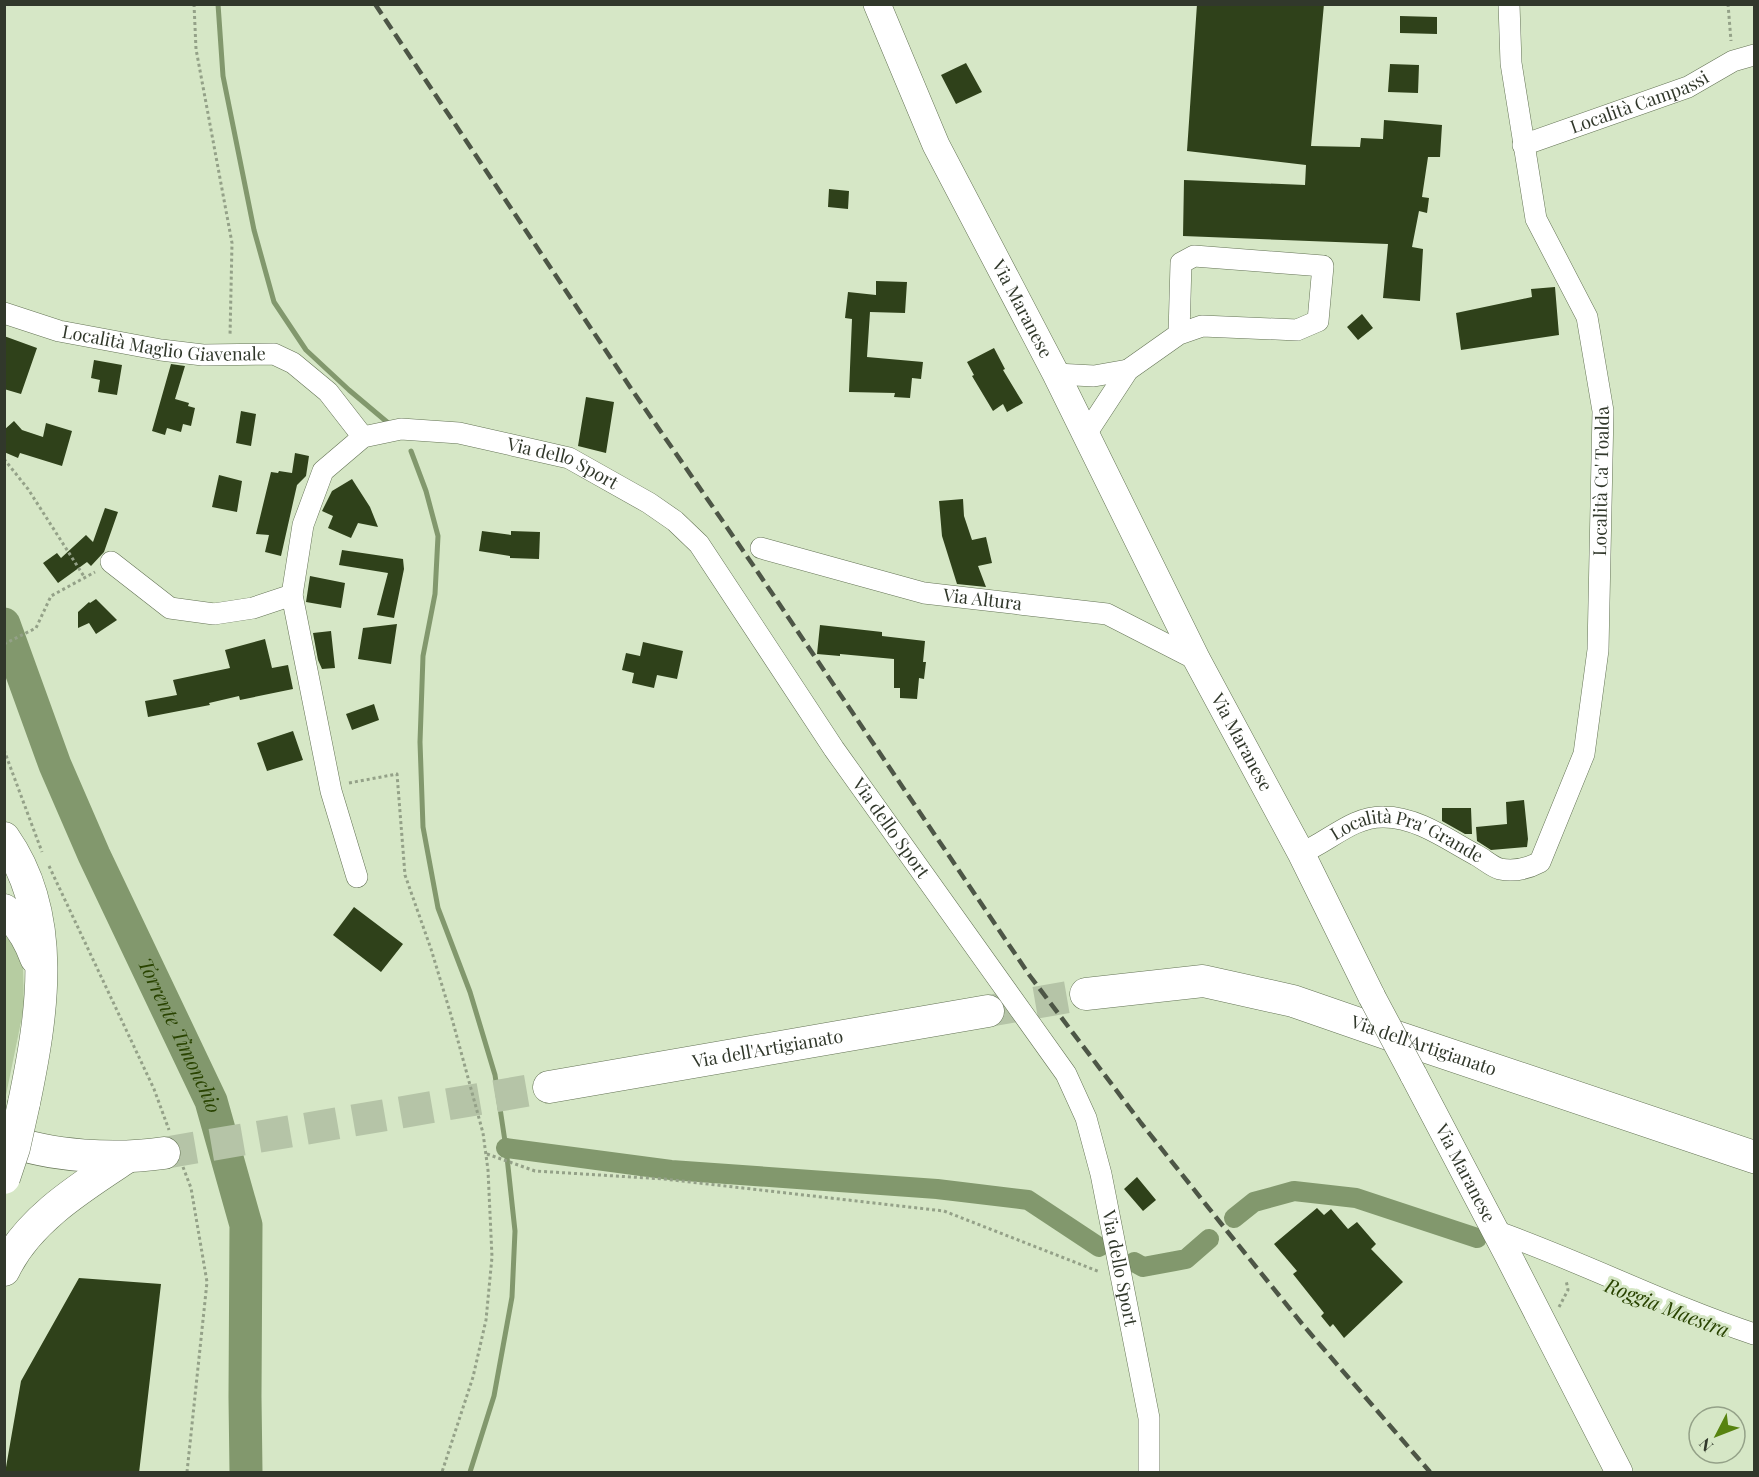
<svg xmlns="http://www.w3.org/2000/svg" width="1759" height="1477" font-family="'Playfair Display',serif">
  <style>
    .green { fill: #b6cca1 }
    .lines { fill: none; stroke-linecap: round; stroke-linejoin: round }
    .stream { stroke: #82986d; stroke-width: 5 }
    .canal { stroke: #82986d; stroke-width: 20 }
    .river { stroke: #82986d; stroke-width: 33 }
    .building { fill: #2f411a }
    .highway-tunnel { stroke: #b5c4a7; stroke-width: 32; stroke-dasharray: 32 16; stroke-linecap: butt }
    .minor-casing { stroke: #647355; stroke-width: 22 }
    .major-casing { stroke: #647355; stroke-width: 28 }
    .highway-casing { stroke: #647355; stroke-width: 33 }
    .path { stroke: #94a188; stroke-width: 3; stroke-dasharray: 3 3; stroke-linecap: butt }
    .minor { stroke: #fff; stroke-width: 21 }
    .major { stroke: #fff; stroke-width: 27 }
    .highway { stroke: #fff; stroke-width: 32 }
    .rail { stroke: #4d5646; stroke-width: 4.5; stroke-dasharray: 12 6; stroke-linecap: butt }
    .major-bridge-casing { stroke: #647355; stroke-width: 28; stroke-linecap: butt }
    .highway-bridge-casing { stroke: #647355; stroke-width: 33; stroke-linecap: butt }
    .major-bridge { stroke: #fff; stroke-width: 27 }
    .highway-bridge { stroke: #fff; stroke-width: 32 }
    .labels { text-anchor: middle; stroke-width: 6; stroke-linejoin: round; paint-order: stroke }
    .street-label { font-size: 18px; fill: #31382b; stroke: #d6e7c6 }
    .water-label { font-size: 20px; font-style: italic; fill: #294300; stroke: #d6e7c6 }
  </style>
  <rect width="100%" height="100%" fill="#d6e7c6"/>
  <!-- green -->
  <path class="green" d="M5 924 23 965 24 1007 5 1100Z"/>
  <g class="lines">
    <!-- stream -->
    <path class="stream" d="M218 4 223 76 254 230 274 302 306 350 349 390 387 422
      M411 451 426 491 438 536 435 594 423 656 420 742 423 827 438 908 470 992 495 1075 506 1148 515 1231 512 1297 494 1396 470 1472"/>
    <!-- canal -->
    <path class="canal" d="M506 1148 671 1170 937 1189 1028 1200 1099 1247
      M1234 1218 1254 1202 1294 1191 1356 1198 1477 1238
      M1134 1262 1143 1267 1186 1259 1209 1239"/>
    <!-- river -->
    <path class="river" id="s1" d="M4 624 55 765 94 855 211 1101 246 1225 245 1397 246 1472"/>
  </g>
  <!-- building -->
  <path class="building" d="M1197 4H1324L1311 146 1360 147 1361 138 1383 139 1384 120 1442 125 1440 157H1428L1422 197 1429 198 1427 213 1419 211 1412 247 1423 249 1420 301 1383 298 1388 244 1183 236 1184 180 1305 185 1306 165 1187 151Z
    M1400 16 1437 17V34L1400 33Z
    M966 63 982 92 956 104 941 75Z
    M1390 64 1419 65 1418 93 1388 92Z
    M829 189 849 191 848 209 828 207Z
    M876 281 907 282 905 313 870 312 867 357 923 362 921 379 912 378 910 398 894 397 895 393 849 392 852 319 845 318 848 292 876 295Z
    M1555 287 1559 335 1461 350 1456 313 1532 297 1531 289Z
    M1362 314 1373 328 1358 340 1347 327Z
    M4 336 37 348 21 394 4 389Z
    M994 348 1005 369 1003 370 1023 403 1007 412 1003 404 993 411 972 376 974 375 967 362Z
    M94 360 122 365 117 395 98 392 100 380 91 378Z
    M171 364 185 366 175 399 189 403 188 406 195 408 191 426 183 424 181 432 167 428 165 435 152 431Z
    M586 397 614 402 606 453 578 446Z
    M241 411 256 414 251 446 236 443Z
    M14 421 22 430 43 437 46 423 72 431 62 466 20 453 18 458 4 452V430Z
    M295 453 309 456 306 476 297 485 281 556 265 552 269 535 256 534 271 472 278 473 279 471 292 473Z
    M219 475 242 481 237 512 212 507Z
    M352 479 370 507 378 527 358 523 351 538 328 528 333 516 322 511 332 491Z
    M963 499 964 516 972 540 986 537 992 563 978 566 986 587 957 584 942 536 939 501Z
    M105 508 118 512 104 552 91 566 87 562 58 583 43 563 57 553 61 558 86 535 93 542Z
    M482 531 511 535V531L540 532 539 559 510 558V556L479 551Z
    M342 550 403 559 404 569 394 618 377 615 388 573 339 565Z
    M310 576 345 583 341 608 306 602Z
    M96 599 117 620 96 634 89 623 78 628V612L89 602 90 603Z
    M397 624 391 664 358 659 363 628Z
    M820 625 882 632V636L925 641 923 662H926L924 679 919 678 917 699 900 698V688H894V659L840 654V656L817 654Z
    M331 631 335 668 322 669 318 660 313 633Z
    M265 639 272 668 288 665 293 689 240 700 239 696 209 703 210 705 148 717 145 701 177 695 173 680 230 668 225 650Z
    M643 642 683 651 677 679 657 675 654 688 632 683 634 673 622 670 626 653 640 656Z
    M374 704 379 720 352 730 346 714Z
    M293 731 303 760 267 771 257 743Z
    M1524 800 1528 839 1527 847 1491 850 1477 841 1476 827 1507 824 1506 802Z
    M1442 808H1471L1472 834H1465L1442 821Z
    M354 907 403 944 381 972 333 935Z
    M1137 1177 1156 1200 1143 1211 1124 1189Z
    M1317 1208 1324 1215 1331 1209 1348 1229 1357 1222 1376 1244 1371 1249 1403 1282 1344 1338 1333 1324 1330 1327 1321 1316 1324 1313 1293 1274 1297 1271 1274 1244Z
    M79 1278 161 1284 139 1473H5L21 1381Z"/>
  <g class="lines">
    <!-- highway-tunnel -->
    <path class="highway-tunnel" d="M988 1011 1086 994
      M164 1153 549 1087"/>
    <defs>
      <g id="minor">
        <path id="s2" d="M1523 145 1688 87 1733 61 1754 55"/>
        <path id="s3" d="M4 313 59 331 161 350 203 355 274 354 293 363 328 392 363 437"/>
        <path d="M1056 374 1094 376 1128 370"/>
        <path d="M1086 434 1128 370 1179 334 1181 263 1194 256 1323 266 1318 321 1297 330 1202 326 1179 334"/>
        <path id="s4" d="M761 548 924 593 1107 614 1197 660"/>
        <path d="M111 562 170 608 214 614 253 608 292 595"/>
        <path id="s5" d="M1301 853C1329 842 1352 816 1384 817 1417 817 1448 840 1476 855 1484 859 1492 867 1500 869 1515 872 1527 869 1540 862L1584 754 1598 650 1603 411 1587 317 1536 219 1511 63 1509 4"/>
        <path id="s6" d="M357 877 331 791 292 595 303 525 323 471 363 437 401 429 459 433 569 458 649 503 675 521 699 544 834 749 1066 1074 1086 1118 1101 1174 1149 1418V1472"/>
        <path d="M1495 1231C1583 1262 1666 1305 1754 1334"/>
      </g>
      <g id="major">
        <path id="s7" d="M877 4 936 145 1056 374 1197 660 1301 853 1372 997"/>
        <path id="s8" d="M1413 1074 1508 1255 1619 1472"/>
      </g>
      <g id="highway">
        <path d="M4 838C59 916 42 1016 24 1103"/>
        <path d="M4 910C20 923 29 939 36 958"/>
        <path id="s9" d="M1086 994 1203 981 1293 1001 1391 1035 1754 1157"/>
        <path id="s10" d="M549 1087 988 1011"/>
        <path d="M4 1139C51 1157 116 1160 164 1153"/>
        <path d="M4 1270C27 1221 80 1188 124 1159"/>
      </g>
    </defs>
    <!-- minor casing -->
    <use href="#minor" class="minor-casing"/>
    <!-- major casing -->
    <use href="#major" class="major-casing"/>
    <!-- highway casing -->
    <use href="#highway" class="highway-casing"/>
    <!-- path -->
    <path class="path" d="M194 4 196 49 232 243 230 336
      M1728 4 1731 41
      M4 459 28 489 85 578
      M4 644 36 628 51 596 95 572
      M4 750 42 852
      M349 783 397 774 405 875 431 949 451 1015 483 1133 488 1170 492 1257 486 1320 473 1377 442 1472
      M49 866 154 1089 169 1130
      M487 1154 535 1171 664 1179 944 1211 1100 1272
      M183 1167 191 1188 207 1282 187 1472
      M1559 1307 1568 1290 1566 1280"/>
    <!-- minor -->
    <use href="#minor" class="minor"/>
    <!-- major -->
    <use href="#major" class="major"/>
    <!-- highway -->
    <use href="#highway" class="highway"/>
    <!-- rail -->
    <path class="rail" d="M375 4 630 387 755 568 1030 976 1141 1123 1227 1231 1303 1325 1430 1472"/>
    <defs>
      <path id="major-bridge" d="M1372 997 1413 1074"/>
      <path id="highway-bridge" d="M4 1178 14 1148 24 1103"/>
    </defs>
    <!-- major-bridge casing -->
    <use href="#major-bridge" class="major-bridge-casing"/>
    <!-- highway-bridge casing -->
    <use href="#highway-bridge" class="highway-bridge-casing"/>
    <!-- major-bridge -->
    <use href="#major-bridge" class="major-bridge"/>
    <!-- highway-bridge -->
    <use href="#highway-bridge" class="highway-bridge"/>
  </g>
  <g class="labels">
    <!-- street labels -->
    <g class="street-label">
      <text dy="6" stroke="none"><textPath href="#s2" startOffset="124">Località Campassi</textPath></text>
      <text dy="6" stroke="none"><textPath href="#s7" startOffset="338">Via Maranese</textPath></text>
      <text dy="6" stroke="none"><textPath href="#s3" startOffset="164">Località Maglio Giavenale</textPath></text>
      <text dy="6" stroke="none"><textPath href="#s6" startOffset="676">Via dello Sport</textPath></text>
      <text dy="6" stroke="none"><textPath href="#s5" startOffset="652">Località Ca' Toalda</textPath></text>
      <text dy="6" stroke="none"><textPath href="#s4" startOffset="228">Via Altura</textPath></text>
      <text dy="6" stroke="none"><textPath href="#s7" startOffset="824">Via Maranese</textPath></text>
      <text dy="6" stroke="none"><textPath href="#s6" startOffset="1180">Via dello Sport</textPath></text>
      <text dy="6" stroke="none"><textPath href="#s5" startOffset="117">Località Pra' Grande</textPath></text>
      <text dy="6" stroke="none"><textPath href="#s9" startOffset="348">Via dell'Artigianato</textPath></text>
      <text dy="6" stroke="none"><textPath href="#s10" startOffset="222">Via dell'Artigianato</textPath></text>
      <text dy="6" stroke="none"><textPath href="#s8" startOffset="112">Via Maranese</textPath></text>
      <text dy="6" stroke="none"><textPath href="#s6" startOffset="1684">Via dello Sport</textPath></text>
    </g>
    <!-- water labels -->
    <g class="water-label">
      <text dy="7" stroke="none"><textPath href="#s1" startOffset="448">Torrente Timonchio</textPath></text>
      <text transform="translate(1667 1308) rotate(21)" y="7">Roggia Maestra</text>
    </g>
  </g>
  <!-- border -->
  <rect width="1759" height="1477" fill="none" stroke="#31382b" stroke-width="12"/>
  <!-- north arrow -->
  <g transform="translate(1717 1435) rotate(228)"><circle r="28" fill="#d6e7c6" stroke="#94a188" stroke-width="1.5"/>
  <path d="M0-4.5L10 22L0 15L-10 22Z" fill="#578310"/>
  <text y="-9" font-size="16" font-weight="bold" text-anchor="middle" fill="#31382b">N</text>
  </g>
</svg>
